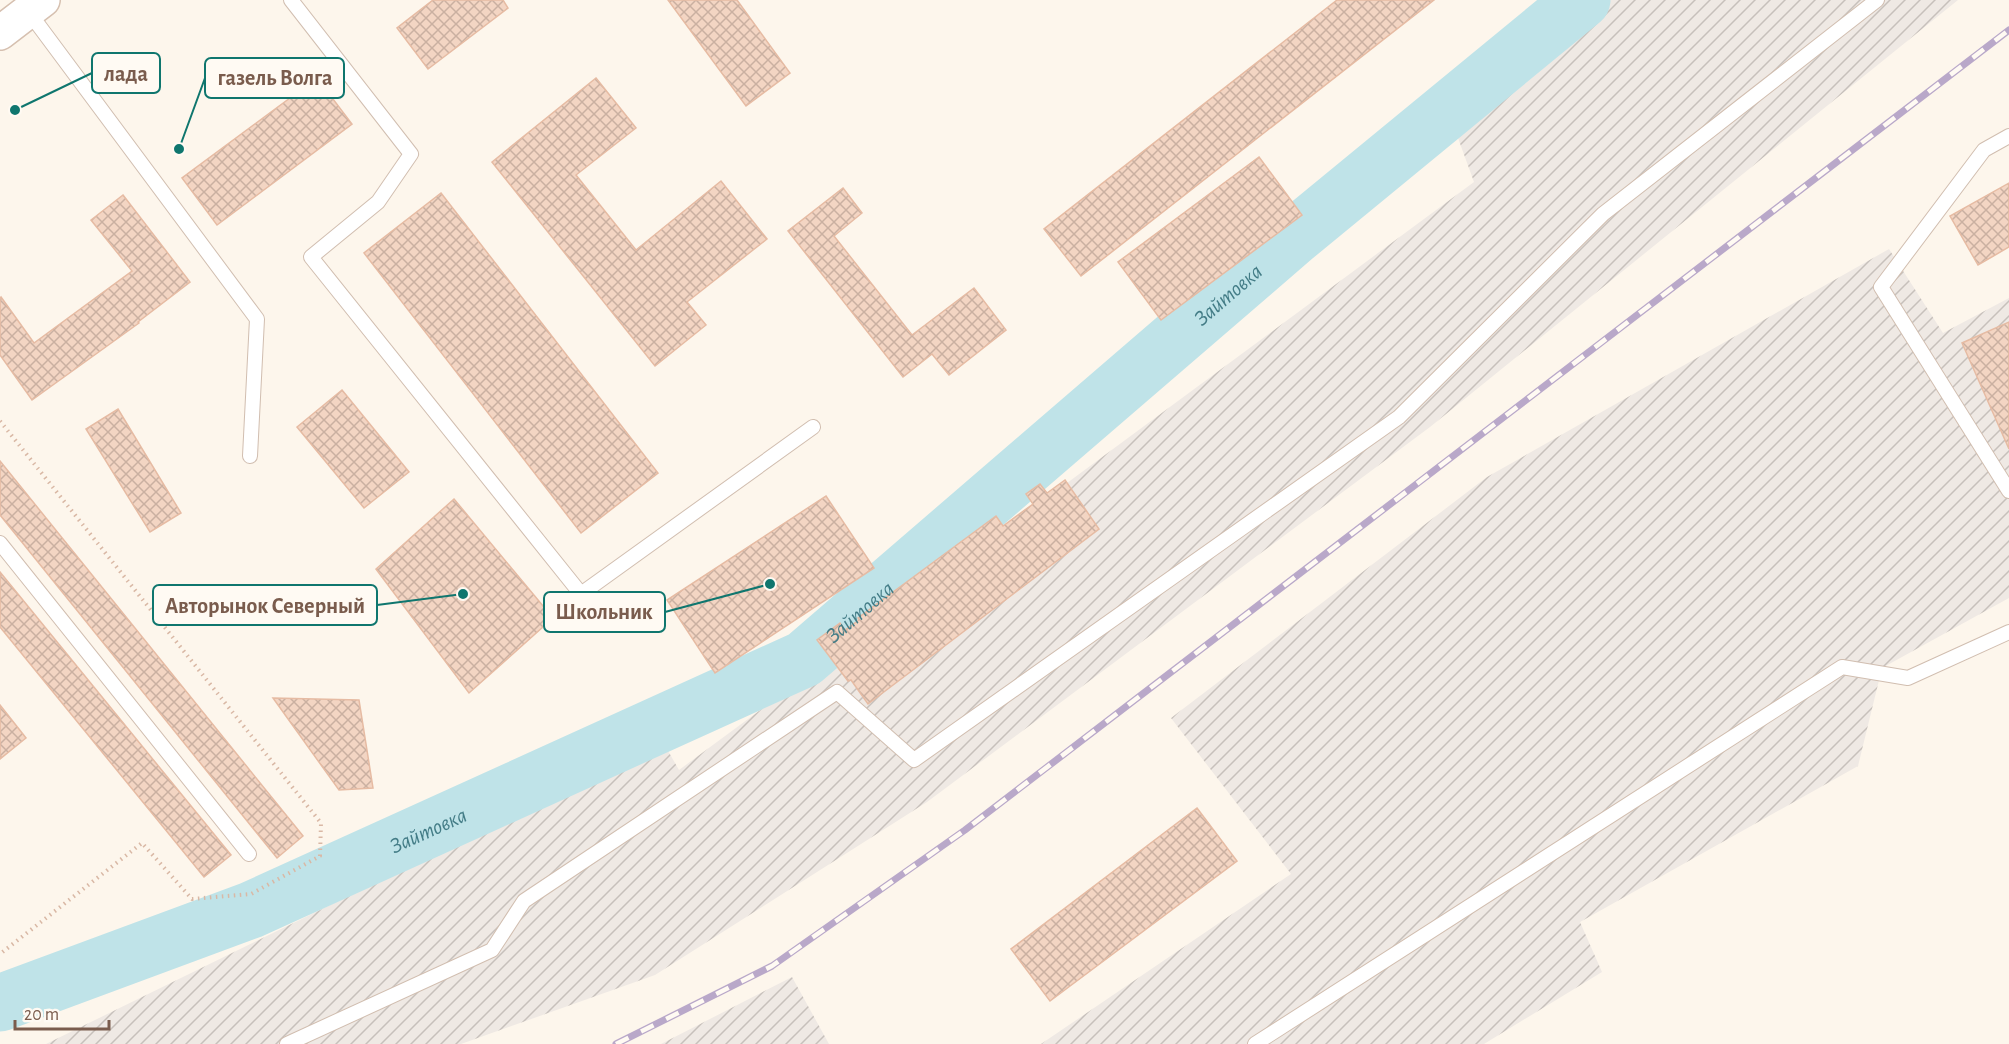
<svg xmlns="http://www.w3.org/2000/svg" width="2009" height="1044" font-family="'Alegreya Sans',sans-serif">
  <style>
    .industrial { fill: url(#industrial-furrows) }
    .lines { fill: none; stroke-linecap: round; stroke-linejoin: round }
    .river { stroke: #bfe3e8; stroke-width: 57 }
    .building { fill: url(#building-cross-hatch); stroke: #e6bba3; stroke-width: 1.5 }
    .service-casing { stroke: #d1beb0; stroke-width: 16 }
    .secondary-casing { stroke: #d6c0b0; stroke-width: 36 }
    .path { stroke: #d9b8a5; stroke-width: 4; stroke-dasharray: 1.5 4.5; stroke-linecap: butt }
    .service { stroke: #fff; stroke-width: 14 }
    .secondary { stroke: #fff; stroke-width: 33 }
    .rail-casing { stroke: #b9a8c9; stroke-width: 7 }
    .rail { stroke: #fffaf3; stroke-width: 4.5; stroke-dasharray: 14; stroke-linecap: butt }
    .labels { text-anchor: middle; stroke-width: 6; stroke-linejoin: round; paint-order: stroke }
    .water-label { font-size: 22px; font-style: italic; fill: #437c86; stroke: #fffaf3 }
    .leader { fill: none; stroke: #0f766e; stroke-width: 2 }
    .callout-dot { fill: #0f766e; stroke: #fffaf3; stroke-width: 2 }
    .callout { fill: #fffaf3; stroke: #0f766e; stroke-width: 2 }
    .callout-label { font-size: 22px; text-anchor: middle; font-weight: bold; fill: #7a5c4d }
  </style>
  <defs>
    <pattern id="industrial-furrows" width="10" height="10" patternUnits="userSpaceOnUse" patternTransform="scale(1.5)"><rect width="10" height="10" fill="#efe9e4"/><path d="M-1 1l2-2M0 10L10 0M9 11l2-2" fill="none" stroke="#c7c0bb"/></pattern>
    <pattern id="building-cross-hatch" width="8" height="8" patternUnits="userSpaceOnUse" patternTransform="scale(1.5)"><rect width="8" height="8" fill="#f3d5c3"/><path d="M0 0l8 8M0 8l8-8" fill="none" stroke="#cab0a1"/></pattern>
  </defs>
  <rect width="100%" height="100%" fill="#fdf6ec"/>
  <!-- industrial -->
  <path class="industrial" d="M1607 0H1958L1430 427 927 802 655 975 461 1044H46L663 742 679 770 1474 182 1454 127Z
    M1889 249 1943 333 2009 298V598L1882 668 1858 766 1580 922 1602 972 1484 1044H1041L1291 874 1171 718 1487 477Z
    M792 977 829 1044H661Z"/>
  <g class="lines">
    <!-- river -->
    <path class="river" id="s1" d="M0 1003 251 910 804 659 1295 236 1582 0"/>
  </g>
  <!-- building -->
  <path class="building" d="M433 0H503L508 8 428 69 397 28Z
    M668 0H737L790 73 746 106Z
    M1337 0H1434L1081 276 1044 229Z
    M317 78 352 124 217 225 182 178Z
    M596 78 636 128 576 175 636 250 721 181 767 239 687 302 706 325 655 366 492 162Z
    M1259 157 1302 215 1161 320 1118 262Z
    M2009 183V247L1978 265 1950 216Z
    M843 188 862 213 834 236 912 335 974 288 1006 330 949 375 932 354 903 377 788 231Z
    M441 193 658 473 581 533 364 253Z
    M123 195 190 282 138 322 139 323 32 400 0 355V298L1 297 34 343 132 271 91 220Z
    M2009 322V449L1962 343Z
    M342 390 409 472 364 508 297 427Z
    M118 409 181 513 150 532 86 429Z
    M0 461 303 836 277 858 0 515Z
    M1065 480 1099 529 868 704 851 680 848 681 817 640 840 623 845 630 859 620 858 618 996 516 1003 526 1033 504 1026 494 1040 484 1047 493Z
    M826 496 874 568 715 673 667 600Z
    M454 499 553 618 469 693 376 569Z
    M0 572 231 855 204 877 0 627Z
    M273 698 359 700 373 788 339 790Z
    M0 705 26 738 0 759Z
    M1197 808 1237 861 1050 1001 1011 949Z"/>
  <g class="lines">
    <defs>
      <path id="service" d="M291 0 411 154 378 202 311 257 581 594 813 427
        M28 11 257 319 250 456
        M2009 136 1984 150 1881 287 2009 491
        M0 543 249 854
        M287 1044 492 950 524 901 837 692 914 760 1399 417 1603 214 1877 0
        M1255 1044 1842 667 1908 678 2009 632"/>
      <path id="secondary" d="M0 33 43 0"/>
    </defs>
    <!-- service casing -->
    <use href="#service" class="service-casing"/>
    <!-- secondary casing -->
    <use href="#secondary" class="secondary-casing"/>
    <!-- path -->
    <path class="path" d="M0 421 321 823 320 856 251 894 192 899 142 843 0 954"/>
    <!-- service -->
    <use href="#service" class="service"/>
    <!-- secondary -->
    <use href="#secondary" class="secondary"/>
    <defs>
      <path id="rail" d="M616 1044 772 966 965 830 2009 30"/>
    </defs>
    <!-- rail casing -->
    <use href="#rail" class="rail-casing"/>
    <!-- rail -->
    <use href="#rail" class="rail"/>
  </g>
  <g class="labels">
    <!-- water labels -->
    <g class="water-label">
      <text dy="8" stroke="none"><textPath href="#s1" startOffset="1434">Зайтовка</textPath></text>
      <text dy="8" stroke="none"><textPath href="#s1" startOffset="948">Зайтовка</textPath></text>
      <text dy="8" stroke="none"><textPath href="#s1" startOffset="462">Зайтовка</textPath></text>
    </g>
  </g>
  <!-- callouts -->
  <path class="leader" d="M15 110L92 73M179 149L205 78M463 594L377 605M770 584L665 612"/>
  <g class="callout-dot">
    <circle cx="15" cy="110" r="6"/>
    <circle cx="179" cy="149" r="6"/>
    <circle cx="463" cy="594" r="6"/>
    <circle cx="770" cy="584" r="6"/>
  </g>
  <g class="callout">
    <rect x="92" y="53" width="68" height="40" rx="6"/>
    <rect x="205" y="58" width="139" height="40" rx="6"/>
    <rect x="153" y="585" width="224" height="40" rx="6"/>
    <rect x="544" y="592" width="121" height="40" rx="6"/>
  </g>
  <g class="callout-label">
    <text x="126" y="81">лада</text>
    <text x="275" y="85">газель Волга</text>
    <text x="265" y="613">Авторынок Северный</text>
    <text x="604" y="619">Школьник</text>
  </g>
  <!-- scale -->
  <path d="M15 1020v9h94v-9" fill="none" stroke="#7a5c4d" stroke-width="3"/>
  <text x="24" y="1020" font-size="18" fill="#7a5c4d" stroke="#fffaf3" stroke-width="4.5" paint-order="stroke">20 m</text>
</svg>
